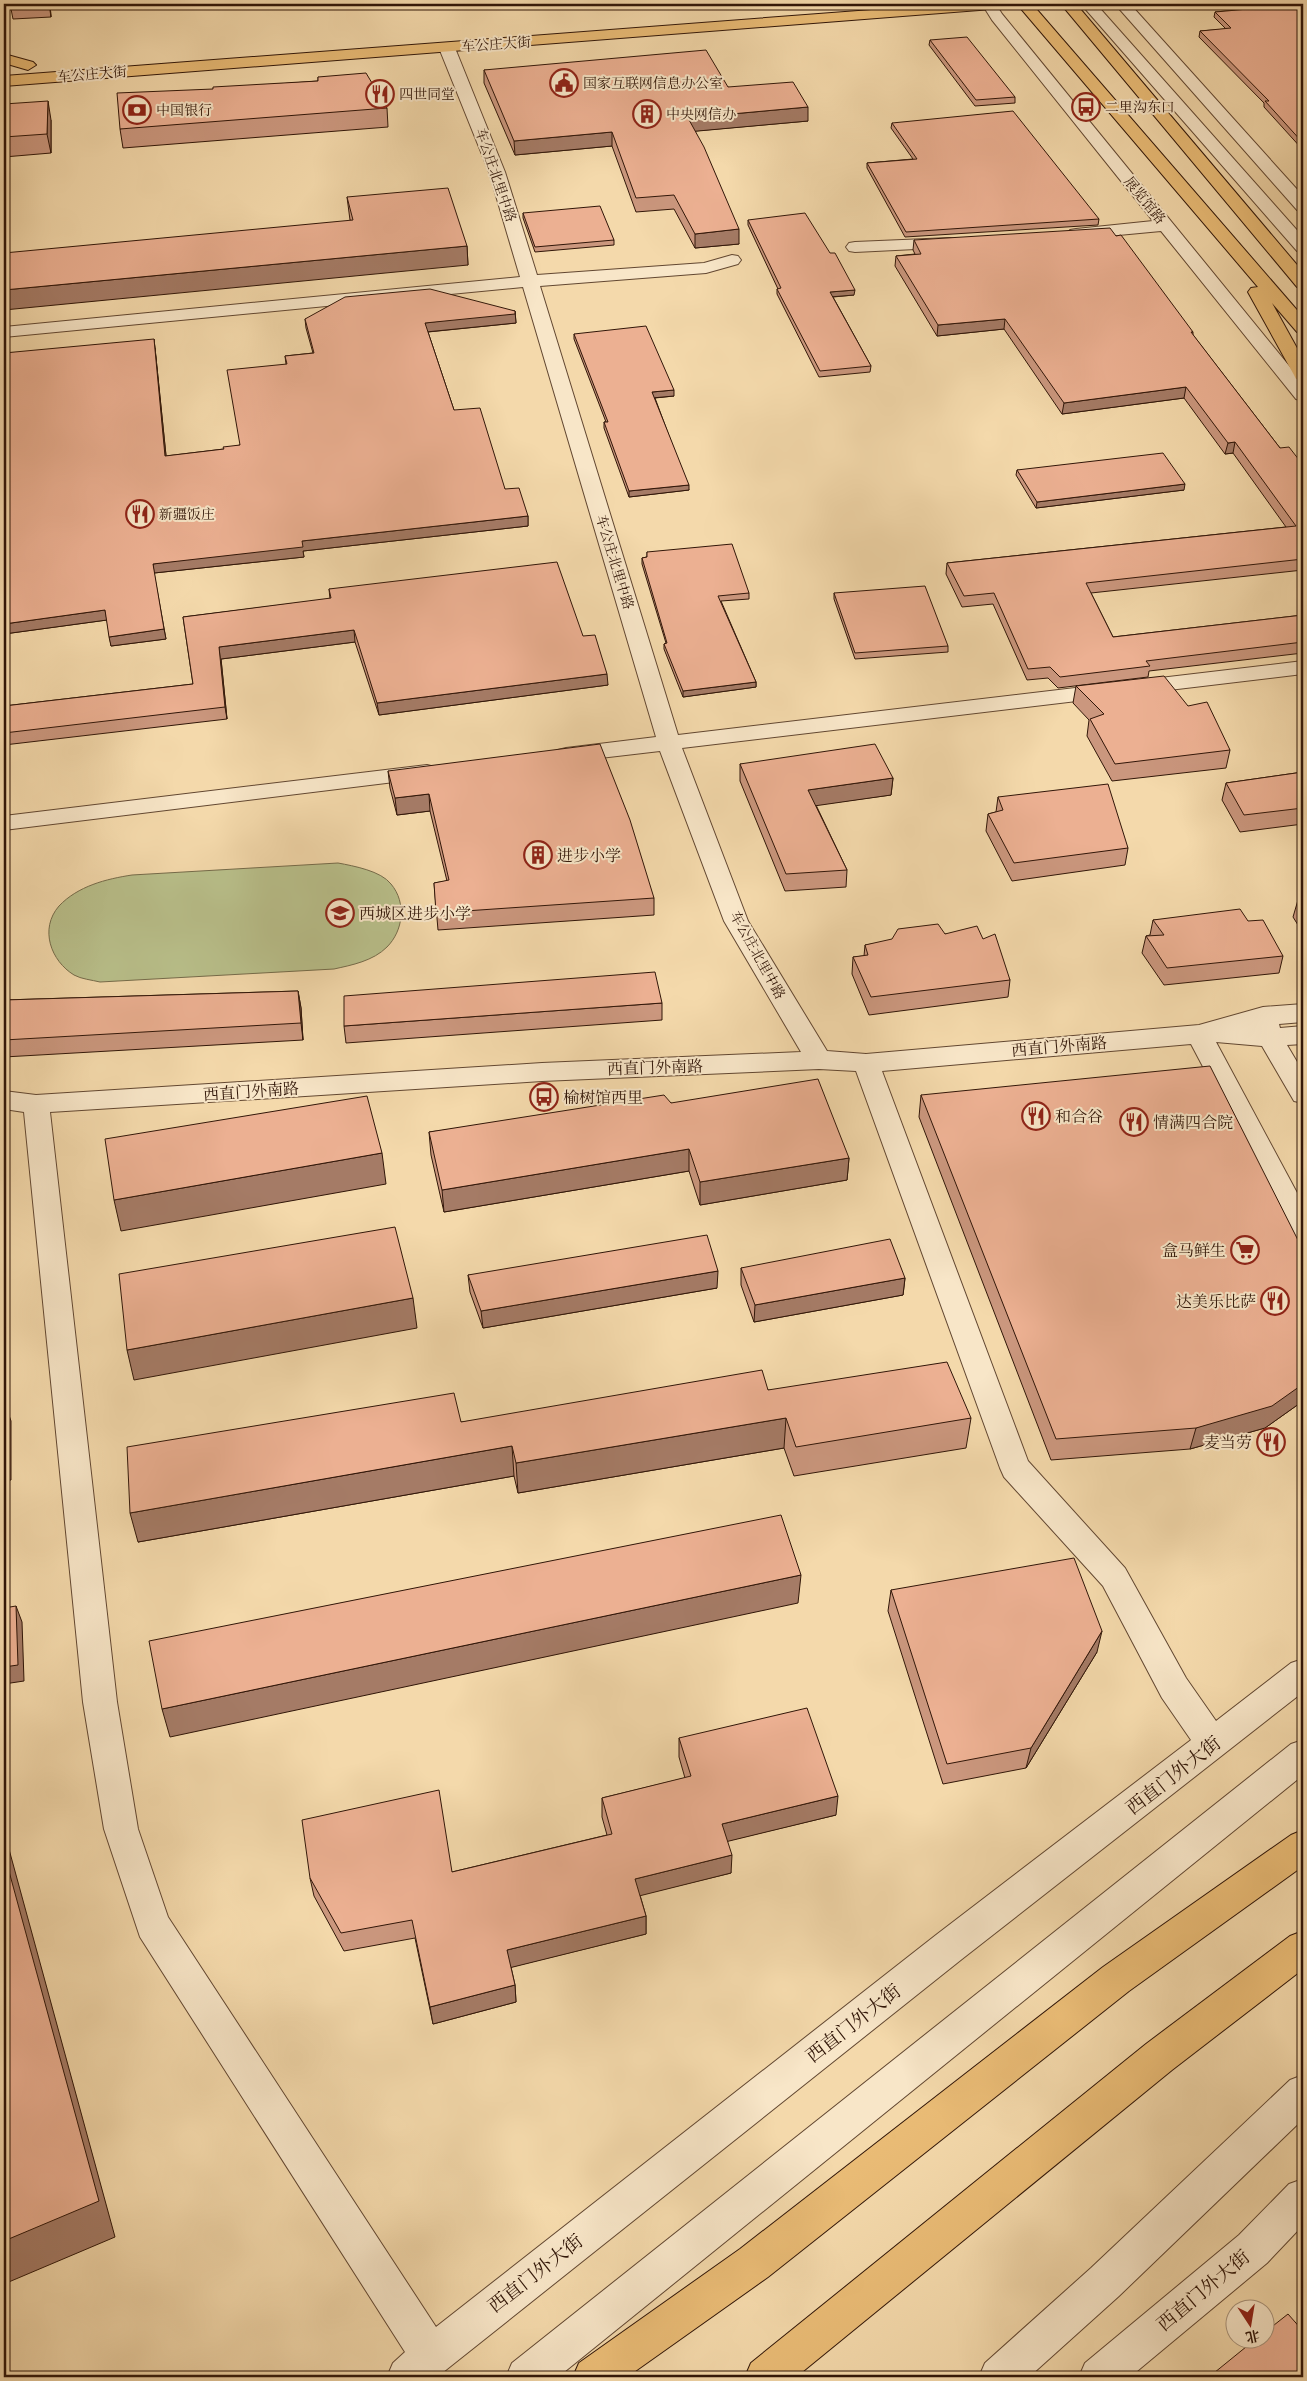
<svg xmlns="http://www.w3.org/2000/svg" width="1307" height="2381" font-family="'IM FELL Double Pica','Noto Serif SC',serif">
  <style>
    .green { fill: #b9c08b; stroke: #756b4a }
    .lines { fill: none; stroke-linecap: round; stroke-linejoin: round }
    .minor-casing { stroke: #624731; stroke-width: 2 }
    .major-casing { stroke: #311608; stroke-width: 2 }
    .highway-casing { stroke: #311608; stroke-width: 2 }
    .minor { fill: #f8e6c8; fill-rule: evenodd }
    .major { fill: #eabc76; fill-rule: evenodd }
    .highway { fill: #eabc76; fill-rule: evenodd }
    .wall { fill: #cb977e; stroke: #311608 }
    .shaded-wall { fill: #a57b66; stroke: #311608 }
    .building { fill: #ecb092; stroke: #311608 }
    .labels { text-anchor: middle; stroke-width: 4; stroke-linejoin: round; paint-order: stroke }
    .far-street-label { font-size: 14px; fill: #311608; stroke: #f8e6c8 }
    .far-poi-label { font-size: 14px; fill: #311608; stroke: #f8e6c8; text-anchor: start }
    .poi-label { font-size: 16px; fill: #311608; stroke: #f8e6c8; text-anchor: start }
    .street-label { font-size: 16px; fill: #311608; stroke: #f8e6c8 }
    .near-street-label { font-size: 19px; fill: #311608; stroke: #f8e6c8 }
  </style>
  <rect width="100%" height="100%" fill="#f4d9ab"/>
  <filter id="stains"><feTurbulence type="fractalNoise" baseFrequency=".004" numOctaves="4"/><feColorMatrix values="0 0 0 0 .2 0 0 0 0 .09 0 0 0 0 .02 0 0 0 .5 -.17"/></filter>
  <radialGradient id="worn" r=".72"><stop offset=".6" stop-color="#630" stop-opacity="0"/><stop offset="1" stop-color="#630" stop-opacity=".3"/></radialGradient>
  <!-- green -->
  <path class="green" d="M338 863C354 866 381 871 391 884 407 903 403 931 387 947 373 961 352 965 334 969L100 982C92 980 81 979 74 975 51 961 39 929 59 906 78 886 106 879 132 875Z"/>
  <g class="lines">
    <defs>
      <path id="minor" d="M982 4H998L997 6 1002 14 1303 383V401L1296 399 1161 231 1076 239 1070 238 1067 234 1070 230 1076 229 1153 221 992 20Z
        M1081 4H1096L1303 237V252L1297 251Z
        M1115 4H1130L1303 196V211L1297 210Z
        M447 43 455 48 505 172 537 275 704 263 732 255 738 256 741 260 738 264 706 273 540 286 678 735 1303 661V674L682 748 748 921 827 1051 866 1054 1199 1025 1263 1007 1303 1004V1022L1279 1024 1280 1028 1303 1026V1044L1287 1045 1303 1072V1103L1294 1101 1262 1046 1216 1042 1303 1204V1240L1293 1237 1191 1044 882 1071 1028 1461 1125 1568 1186 1678 1216 1721 1291 1663 1303 1659V1692L962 1959 437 2377H387L393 2363 405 2352 140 1937 104 1829 83 1702 24 1112 4 1109V1091L36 1095 542 1063 801 1052 724 921 660 751 566 762 558 760 555 755 558 750 566 748 656 737 523 287 4 337V327L520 277 489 172 439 48ZM819 1069 856 1071 1000 1468 1004 1477 1103 1586 1162 1698 1191 1740 936 1935 436 2327 168 1917 138 1829 117 1702 50 1112 542 1081Z
        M950 238 956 239 959 243 956 247 855 252 849 251 846 247 849 243 855 242Z
        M427 765 435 767 438 772 435 777 4 830V816Z
        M1303 1740V1775L558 2377H506L512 2363 1291 1744Z
        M1303 2075V2119L1119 2296 1029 2377H979L985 2363 1091 2268 1290 2080Z
        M1303 2179V2225L1267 2263 1130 2377H1079L1085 2363 1239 2235 1289 2184Z"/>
      <path id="major" d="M951 4H1012L1005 8 4 86V76Z
        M1017 4H1032L1303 317V333L1297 332 1272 303 1303 359V381L1296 379 1294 375 1248 292 1251 288 1258 287Z
        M1061 4H1076L1303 272V288L1297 287Z
        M4 54 33 62 36 65 28 70 4 63Z"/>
      <path id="highway" d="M1303 1830V1866L1129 1991 768 2277 627 2377H573L579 2363 740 2249 1103 1967 1291 1835Z
        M1303 1931V1969L1172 2070 796 2377H745L751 2363 1146 2044 1290 1936Z"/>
    </defs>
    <!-- minor casing -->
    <use href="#minor" class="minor-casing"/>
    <!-- major casing -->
    <use href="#major" class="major-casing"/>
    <!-- highway casing -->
    <use href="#highway" class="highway-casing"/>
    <!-- minor -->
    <use href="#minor" class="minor"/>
    <!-- major -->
    <use href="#major" class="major"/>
    <!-- highway -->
    <use href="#highway" class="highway"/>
  </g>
  <!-- wall -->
  <path class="wall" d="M10 4H50L51 17 13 19Z
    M1303 4V150L1264 107V103L1199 37 1200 31 1226 29 1214 17 1215 12Z
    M930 40 1015 97V103L975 106 929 45Z
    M484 70 728 87 808 121 695 131 739 244 695 248 674 209 636 212 612 146 515 155 484 83Z
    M318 77 387 108 388 127 123 148 120 129 213 89 318 81Z
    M4 104 51 120V153L4 157Z
    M892 123 1099 219 1098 225 905 237 867 168V163L913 159 891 128Z
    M347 197 467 246 468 265 350 220Z
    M523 213 614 240V245L535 252 523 218Z
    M748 220 854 295 833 297 871 366 870 372 819 377 777 294V289H778L748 225Z
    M914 240 1193 332V335L1280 448 1303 465V570L1091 593 1113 637 1303 615V653L1149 671 1148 677 1058 688 1048 678 1027 680 993 604 962 607 946 574 947 563 1286 527 1233 453 1225 454 1184 398 1062 414 1004 329 937 336 895 266 896 256 915 254 913 250Z
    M515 311 516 323 428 332 454 410 505 489 528 516V526L303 551 304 557 154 573 166 639 111 646 107 620 4 634V353L155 348 166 456 224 449 240 445 286 364 285 356 313 353 306 328 305 319Z
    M574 334 674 396 655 398 689 490 629 497 604 428V422H606L574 339Z
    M1017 470 1184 490 1036 508 1016 475Z
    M647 552 749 593V599L721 601 756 682V687L683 697 664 649V644L666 643 642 564V558L647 557Z
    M329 589 583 636 608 685 379 715 355 642 221 659 227 719 4 745V706L193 684 183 617 330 599Z
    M834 593 948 646V652L855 659 834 599Z
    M1076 686 1188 706 1230 750 1226 768 1112 781 1087 736 1089 720 1073 703Z
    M740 764 893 778 891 795 816 805 847 870 846 887 785 891 740 781Z
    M388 771 654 898V915L438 930 434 883 447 881 430 811 397 815 390 788Z
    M1303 772V824L1240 832 1222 800 1226 783Z
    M998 797 1128 848 1125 865 1012 881 986 831 988 814 996 812Z
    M1303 899V933L1293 917 1298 900Z
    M1153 920 1248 921 1283 956 1279 973 1164 985 1142 953 1146 936 1150 935Z
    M945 934 983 939 1010 980 1008 997 869 1015 852 974 853 957 864 956 865 945Z
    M298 991 301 1008 303 1040 4 1057V1000Z
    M662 1003V1020L346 1043 344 1026Z
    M921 1095 1303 1250V1401L1265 1428 1190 1449 1051 1460 919 1117Z
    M671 1103 849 1158 847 1180 700 1205 689 1171 444 1212 431 1155 429 1132Z
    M741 1268 905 1278 903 1295 754 1322 741 1285Z
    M468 1275 717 1288 483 1328 470 1292Z
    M768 1390 971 1418 966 1448 794 1476 784 1448 518 1493 514 1476 138 1542 461 1422Z
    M891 1590 1097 1652 1026 1768 943 1784 888 1611Z
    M679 1738 836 1815 727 1841 731 1873 640 1895 646 1916V1934L511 1967 515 1985 516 2002 433 2024 415 1938 344 1951 314 1896 310 1878 452 1872 607 1835 602 1817V1798L685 1778 679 1757Z"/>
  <!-- shaded-wall -->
  <path class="shaded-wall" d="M49 4H50L51 17Z
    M48 101 51 120V153L47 134Z
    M808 107V121L687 132 688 118Z
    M612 132V146L515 155 514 141Z
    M739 229V244L695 248V234Z
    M467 246 468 265 4 310V290Z
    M855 290 854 295 830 297V292Z
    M515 311 516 323 426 332 425 323Z
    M1005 319 1004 329 937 336 938 325Z
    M154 339 155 348 167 465 165 456Z
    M1186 387 1184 398 1062 414 1064 403Z
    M674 390V396L652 398V392Z
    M1235 442 1233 453 1225 454 1228 443Z
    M1185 484 1184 490 1036 508 1037 502Z
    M689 485V490L629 497V491Z
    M528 516V526L303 551 304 557 154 573 153 564 302 541Z
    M105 610 107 620 4 634V624Z
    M164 629 166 639 111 646 109 637Z
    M354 630 355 642 221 659 227 719 225 707 219 647Z
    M607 674 608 685 379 715 377 703Z
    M756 682V687L683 697V691Z
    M893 778 891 795 807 807 808 790Z
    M429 794 430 811 397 815 395 798Z
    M298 991 301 1008 303 1040 301 1023Z
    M689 1149V1171L444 1212 442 1190Z
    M382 1153 386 1184 121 1231 114 1200Z
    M849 1158 847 1180 700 1205V1182Z
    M718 1271 717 1288 483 1328 481 1311Z
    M905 1278 903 1295 754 1322 755 1305Z
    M413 1298 417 1328 134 1380 127 1350Z
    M1303 1384V1401L1265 1428 1190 1449 1196 1428Z
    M5 1404 11 1421V1480L4 1481Z
    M786 1418 784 1448 518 1493 516 1463Z
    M512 1446 514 1476 138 1542 130 1513Z
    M801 1575 798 1603 170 1737 162 1709Z
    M16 1606 22 1622 24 1681 4 1684V1667Z
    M1102 1631 1097 1652 1026 1768 1031 1748Z
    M838 1796 836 1815 721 1843 722 1824Z
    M4 1831 115 2237 4 2284Z
    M732 1855 731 1873 635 1897V1879Z
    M646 1916V1934L509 1968 507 1950Z
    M515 1985 516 2002 433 2024 430 2007Z"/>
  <!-- building -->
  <path class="building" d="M1303 4V143L1265 101H1269L1200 31 1231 28 1215 12Z
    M967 37 1015 97 976 100 930 40Z
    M706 50 728 87 793 82 808 107 688 118 704 147 739 229 695 234 674 195 636 198 612 132 514 141 484 70Z
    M366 73 387 108 120 129 117 93 213 89V87L318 81V77Z
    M48 101 47 134 4 137V104Z
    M1013 111 1099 219 906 232 867 163 917 159 892 123Z
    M448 188 467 246 4 290V253L353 220 347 197Z
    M600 206 614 240 535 247 523 213Z
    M805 213 830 253H835L855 290 830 292 871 366 820 371 777 289 781 288 748 220Z
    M1110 228 1116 236 1121 235 1193 332H1191L1280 448 1289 447 1303 465V559L1086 583 1113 637 1303 615V642L1146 661 1150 666 1060 677 1050 667 1028 669 994 593 964 596 947 563 1296 526 1235 442 1228 443 1186 387 1064 403 1005 319 938 325 896 256 921 254 914 240Z
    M430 289 515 311V314L425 323 454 410 480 408 505 489 519 488 528 516 302 541 303 547 153 564 164 629 109 637 105 610 4 624V353L154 339 165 456 224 449 223 447 240 445 227 370 287 364 285 356 314 353 305 319 345 297Z
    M646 326 674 390 652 392 689 485 629 491 604 422H608L574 334Z
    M1163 453 1185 484 1037 502 1017 470Z
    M732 544 749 593 718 596 756 682 683 691 664 644 667 643 642 558 647 557V552Z
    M557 562 583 636 595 635 607 674 377 703 354 630 219 647 225 707 4 733V706L193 684 183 617 331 598 329 589Z
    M925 586 948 646 855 653 834 593Z
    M1164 676 1188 706 1207 702 1230 750 1115 764 1090 719 1104 714 1076 686Z
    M600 744 630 820 654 898 436 913 434 883 449 880 429 794 395 798 388 771Z
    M875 744 893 778 808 790 847 870 786 874 740 764Z
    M1303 772V808L1244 815 1226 783Z
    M1108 784 1128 848 1014 863 988 814 1003 810 998 797Z
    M1303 899V909L1298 900Z
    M1240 909 1248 921 1263 920 1283 956 1167 968 1146 936 1164 935 1153 920Z
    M938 924 945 934 977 926 983 939 995 934 1010 980 871 997 853 957 868 955 865 945 892 939 898 929Z
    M655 972 662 1003 344 1026V996Z
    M298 991 301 1023 4 1040V1000Z
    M1210 1066 1303 1250V1384L1272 1406 1196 1428 1056 1439 921 1095Z
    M818 1079 849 1158 700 1182 689 1149 442 1190 429 1132 664 1095 671 1103Z
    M367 1096 382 1153 114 1200 105 1139Z
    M395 1227 413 1298 127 1350 119 1274Z
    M707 1235 718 1271 481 1311 468 1275Z
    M890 1239 905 1278 755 1305 741 1268Z
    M947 1362 971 1418 796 1447 786 1418 516 1463 512 1446 130 1513 127 1447 454 1393 461 1422 762 1370 768 1390Z
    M5 1404 6 1464H4V1405Z
    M781 1515 801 1575 162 1709 149 1641Z
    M1074 1558 1102 1631 1031 1748 947 1764 891 1590Z
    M16 1606 18 1665 4 1667V1608Z
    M807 1708 838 1796 722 1824 732 1855 635 1879 646 1916 507 1950 515 1985 430 2007 412 1920 341 1933 310 1878 302 1820 439 1790 452 1872 612 1834 602 1798 691 1776 679 1738Z
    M4 1853 99 2201 4 2241Z
    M1288 2314 1303 2331V2377H1209L1257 2338H1264V2333Z"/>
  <!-- icons -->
  <defs>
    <symbol id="civic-ring" viewBox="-11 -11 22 22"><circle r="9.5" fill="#f8e6c8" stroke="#8f2418" stroke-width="1.5"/><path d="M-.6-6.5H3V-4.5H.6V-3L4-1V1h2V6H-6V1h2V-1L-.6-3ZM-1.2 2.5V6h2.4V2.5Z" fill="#8f2418"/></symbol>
    <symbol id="restaurant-ring" viewBox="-11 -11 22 22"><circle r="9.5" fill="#f8e6c8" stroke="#8f2418" stroke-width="1.5"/><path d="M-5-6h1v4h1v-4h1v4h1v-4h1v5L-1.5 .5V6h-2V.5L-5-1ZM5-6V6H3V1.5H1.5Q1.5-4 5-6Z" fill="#8f2418"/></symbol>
    <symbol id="bus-ring" viewBox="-11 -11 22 22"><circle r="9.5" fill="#f8e6c8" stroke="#8f2418" stroke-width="1.5"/><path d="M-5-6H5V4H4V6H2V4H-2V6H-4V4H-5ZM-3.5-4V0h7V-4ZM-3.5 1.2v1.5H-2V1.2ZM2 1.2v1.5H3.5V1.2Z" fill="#8f2418"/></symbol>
    <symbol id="bank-ring" viewBox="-11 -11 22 22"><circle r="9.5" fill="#f8e6c8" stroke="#8f2418" stroke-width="1.5"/><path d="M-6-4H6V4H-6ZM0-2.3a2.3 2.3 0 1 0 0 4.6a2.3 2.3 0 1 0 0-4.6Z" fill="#8f2418"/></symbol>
    <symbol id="building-ring" viewBox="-11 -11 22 22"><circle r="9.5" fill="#f8e6c8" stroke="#8f2418" stroke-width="1.5"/><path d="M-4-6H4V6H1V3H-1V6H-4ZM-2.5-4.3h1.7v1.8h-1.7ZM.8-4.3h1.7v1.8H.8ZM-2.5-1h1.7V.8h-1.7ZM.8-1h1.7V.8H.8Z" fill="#8f2418"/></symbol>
    <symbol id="school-ring" viewBox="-11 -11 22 22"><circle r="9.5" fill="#f8e6c8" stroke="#8f2418" stroke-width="1.5"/><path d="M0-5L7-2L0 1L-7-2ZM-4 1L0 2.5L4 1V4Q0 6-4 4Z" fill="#8f2418"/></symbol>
    <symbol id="supermarket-ring" viewBox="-11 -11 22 22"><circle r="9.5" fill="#f8e6c8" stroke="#8f2418" stroke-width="1.5"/><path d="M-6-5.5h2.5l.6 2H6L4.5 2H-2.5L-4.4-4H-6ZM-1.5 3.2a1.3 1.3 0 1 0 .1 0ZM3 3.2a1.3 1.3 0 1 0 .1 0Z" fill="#8f2418"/></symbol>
  </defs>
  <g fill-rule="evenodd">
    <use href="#civic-ring" x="548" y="67" width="32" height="32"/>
    <use href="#restaurant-ring" x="364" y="78" width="32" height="32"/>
    <use href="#bus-ring" x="1070" y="91" width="32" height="32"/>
    <use href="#bank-ring" x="121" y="94" width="32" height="32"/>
    <use href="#building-ring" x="631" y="98" width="32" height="32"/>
    <use href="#restaurant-ring" x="124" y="498" width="32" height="32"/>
    <use href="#building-ring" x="522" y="839" width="32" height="32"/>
    <use href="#school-ring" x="324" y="897" width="32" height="32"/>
    <use href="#bus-ring" x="528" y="1081" width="32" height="32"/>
    <use href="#restaurant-ring" x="1020" y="1100" width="32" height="32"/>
    <use href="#restaurant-ring" x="1118" y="1106" width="32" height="32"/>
    <use href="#supermarket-ring" x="1229" y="1234" width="32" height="32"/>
    <use href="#restaurant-ring" x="1259" y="1285" width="32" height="32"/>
    <use href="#restaurant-ring" x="1255" y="1426" width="32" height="32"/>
  </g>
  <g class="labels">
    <!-- far-street labels -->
    <g class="far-street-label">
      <text transform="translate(496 44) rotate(-4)" y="5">车公庄大街</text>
      <text transform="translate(92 74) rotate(-5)" y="5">车公庄大街</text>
      <text transform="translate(496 175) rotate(71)" y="5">车公庄北里中路</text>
      <text transform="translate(1145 200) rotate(51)" y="5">展览馆路</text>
      <text transform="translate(615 562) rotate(73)" y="5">车公庄北里中路</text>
      <text transform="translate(758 955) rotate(61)" y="5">车公庄北里中路</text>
    </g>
    <!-- far-poi labels -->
    <g class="far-poi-label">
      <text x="583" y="88">国家互联网信息办公室</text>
      <text x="399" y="99">四世同堂</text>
      <text x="1105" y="112">二里沟东口</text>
      <text x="156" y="115">中国银行</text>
      <text x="666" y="119">中央网信办</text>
      <text x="159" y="519">新疆饭庄</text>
    </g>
    <!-- poi labels -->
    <g class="poi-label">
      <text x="557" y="861">进步小学</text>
      <text x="359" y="919">西城区进步小学</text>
      <text x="563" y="1103">榆树馆西里</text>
      <text x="1055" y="1122">和合谷</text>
      <text x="1153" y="1128">情满四合院</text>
      <text x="1226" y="1256" text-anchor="end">盒马鲜生</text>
      <text x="1256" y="1307" text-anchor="end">达美乐比萨</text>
      <text x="1252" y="1448" text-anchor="end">麦当劳</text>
    </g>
    <!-- street labels -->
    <g class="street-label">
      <text transform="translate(1059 1046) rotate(-5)" y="6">西直门外南路</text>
      <text transform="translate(655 1067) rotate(-2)" y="6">西直门外南路</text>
      <text transform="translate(251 1091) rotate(-4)" y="6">西直门外南路</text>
    </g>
    <!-- near-street labels -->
    <g class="near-street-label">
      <text transform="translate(1173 1775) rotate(-38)" y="7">西直门外大街</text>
      <text transform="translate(853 2023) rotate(-38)" y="7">西直门外大街</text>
      <text transform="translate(535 2273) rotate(-38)" y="7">西直门外大街</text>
      <text transform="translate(1203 2290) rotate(-40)" y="7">西直门外大街</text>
    </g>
  </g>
  <!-- margin -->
  <rect width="1307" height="2381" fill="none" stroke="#f4d9ab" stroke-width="20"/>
  <rect x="5" y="5" width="1297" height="2371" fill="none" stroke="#311608" stroke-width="2.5"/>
  <rect x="10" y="10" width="1287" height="2361" fill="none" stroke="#311608"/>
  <!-- north arrow -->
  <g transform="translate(1250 2324) rotate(168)"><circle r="24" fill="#f8e6c8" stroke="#a8937b"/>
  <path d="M0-4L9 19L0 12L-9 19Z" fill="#8f2418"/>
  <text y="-8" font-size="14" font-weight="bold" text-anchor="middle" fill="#311608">北</text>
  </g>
  <rect width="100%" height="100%" filter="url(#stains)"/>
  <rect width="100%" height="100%" fill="url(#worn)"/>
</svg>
